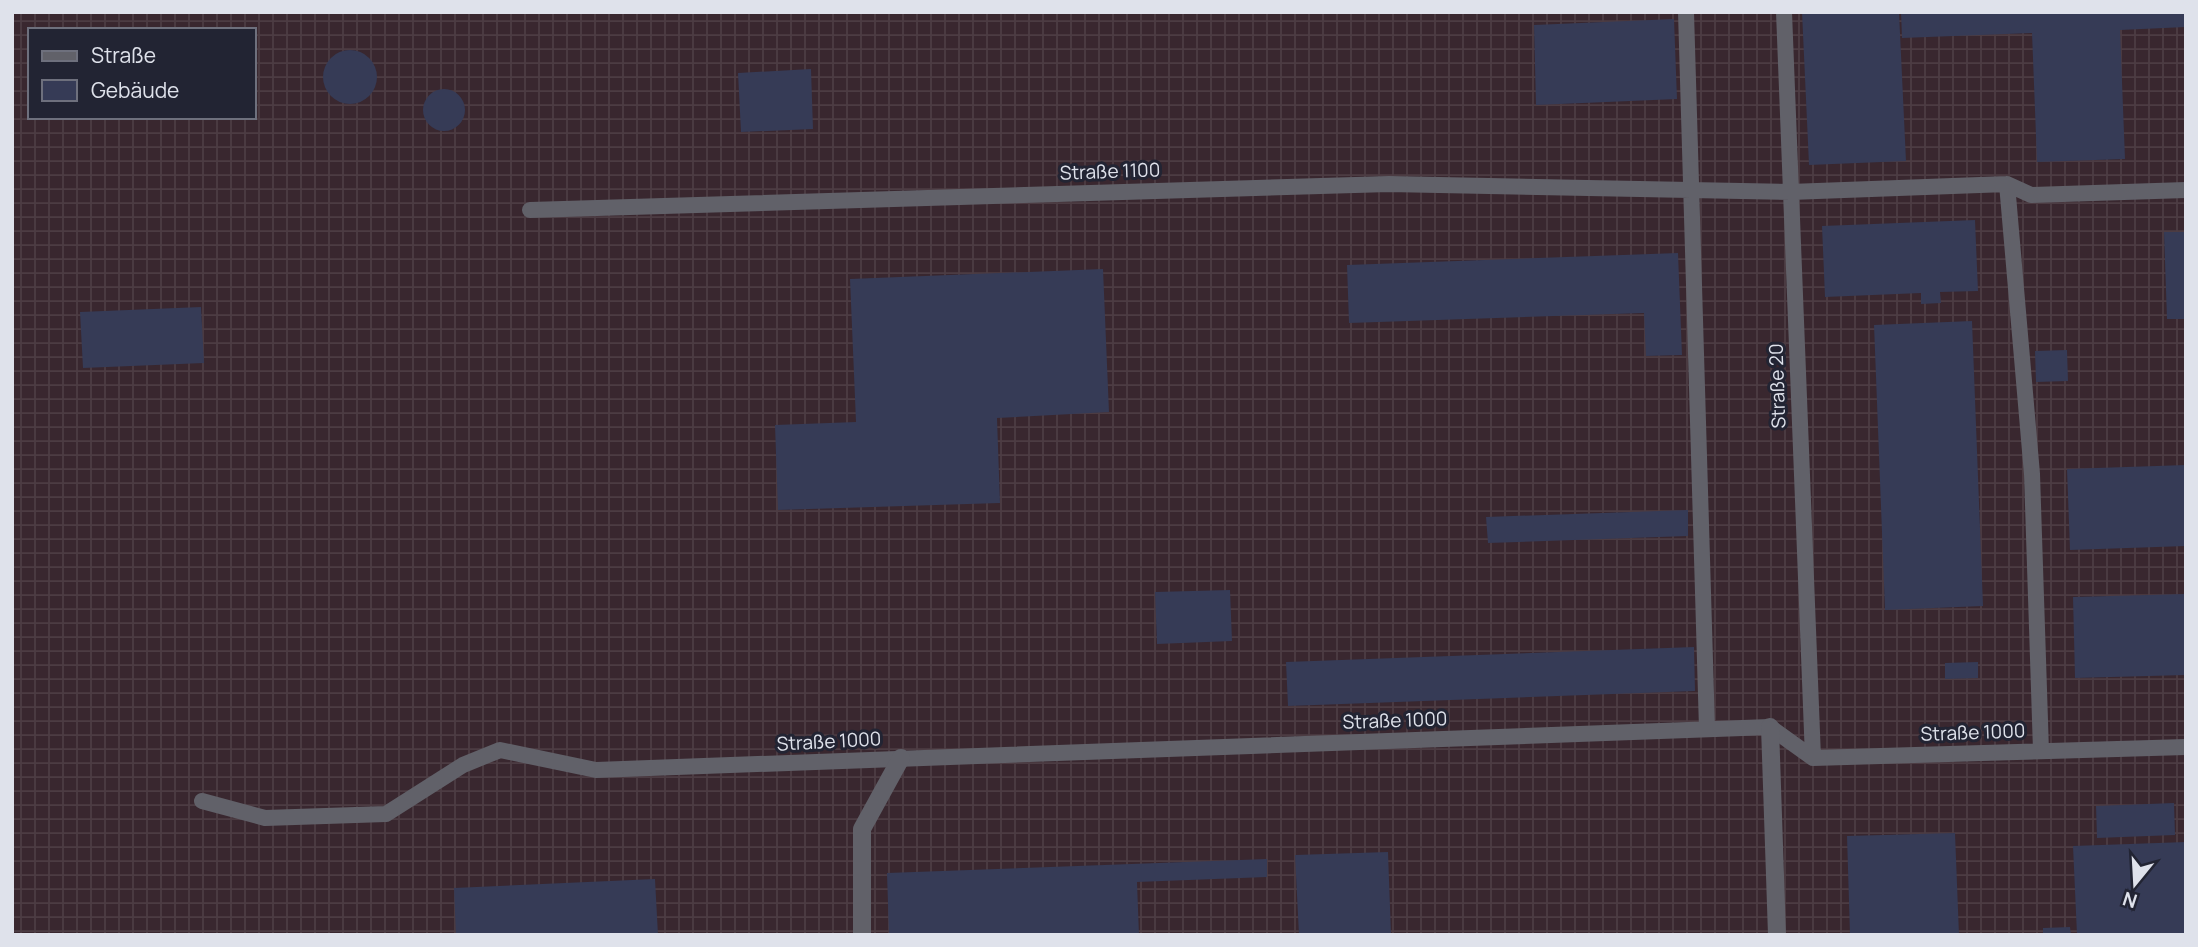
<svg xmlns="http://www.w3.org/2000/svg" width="2198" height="947" font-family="Manrope,sans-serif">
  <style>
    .industrial { fill: url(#industrial-grid); fill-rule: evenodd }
    .building { fill: #363b56 }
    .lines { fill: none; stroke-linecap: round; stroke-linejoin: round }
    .lane { stroke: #616169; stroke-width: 16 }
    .street { stroke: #616169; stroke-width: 18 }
    .labels { text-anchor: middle; stroke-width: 6; stroke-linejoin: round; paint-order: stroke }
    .street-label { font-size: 19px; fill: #dfe2eb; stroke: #222433 }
  </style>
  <defs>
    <pattern id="industrial-grid" width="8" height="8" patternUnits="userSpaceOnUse" patternTransform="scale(1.75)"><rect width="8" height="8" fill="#39272f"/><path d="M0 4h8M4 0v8" fill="none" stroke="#4c3c43"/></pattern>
  </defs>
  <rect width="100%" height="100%" fill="#222433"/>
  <!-- industrial -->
  <path class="industrial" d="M12 12H2186V935H12ZM30 30H254V117H30Z"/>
  <!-- building -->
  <path class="building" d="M1802 12H1899L1906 161 1809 165Z
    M1901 12H2186V27L2120 30 2125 159 2037 162 2032 33 1902 38Z
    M1674 19 1677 99 1536 105 1534 25Z
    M323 77a27 27 0 1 1 54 0a27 27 0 1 1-54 0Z
    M811 69 813 129 741 132 738 73Z
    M423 110a21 21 0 1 1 42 0a21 21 0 1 1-42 0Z
    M1975 220 1978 291 1940 292 1941 303 1921 304V293L1825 297 1822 226Z
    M2164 232H2186V319H2167Z
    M1678 253 1682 355 1646 356 1644 313 1349 323 1347 265Z
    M1103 269 1109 412 997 418 1000 503 778 510 775 425 856 422 850 279Z
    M201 307 204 363 83 368 80 312Z
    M1972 321 1983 606 1885 610 1874 325Z
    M2067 350 2068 381 2036 382 2035 351Z
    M2186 465V546L2070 550 2067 469Z
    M1688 510V536L1488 543 1486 517Z
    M1230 590 1232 641 1157 644 1155 592Z
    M2186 594V675L2075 678 2073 597Z
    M1694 647 1695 691 1288 706 1286 662Z
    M1978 662V678L1945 679V663Z
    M2174 803 2175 835 2097 838 2096 806Z
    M1955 833 1959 935H1850L1847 836Z
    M2186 842V935H2077L2073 846Z
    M1388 852 1391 935H1299L1295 855Z
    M1267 859V877L1137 882 1139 935H889L887 873Z
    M655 879 658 935H456L454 888Z
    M2070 927 2071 935H2043V928Z"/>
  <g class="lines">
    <!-- lane -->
    <path class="lane" d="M1686 12 1707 729
      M1784 12 1813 758
      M2007 184 2032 474 2041 751
      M530 210 1389 184 1790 192 2007 184 2031 195 2186 190
      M202 801 265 818 386 814 463 765 500 750 596 770 1770 727 1813 758 2186 747"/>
    <!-- street -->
    <path class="street" d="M1770 727 1777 935
      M862 935V829L901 758"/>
  </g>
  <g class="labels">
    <!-- street labels -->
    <g class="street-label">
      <text transform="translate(1110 171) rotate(-2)" y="7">Straße 1100</text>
      <text transform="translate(1777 386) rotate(-92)" y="7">Straße 20</text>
      <text transform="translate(1395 720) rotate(-2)" y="7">Straße 1000</text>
      <text transform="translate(1973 732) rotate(-2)" y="7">Straße 1000</text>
      <text transform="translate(829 741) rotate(-3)" y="7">Straße 1000</text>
    </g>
  </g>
  <!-- border -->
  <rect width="2198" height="947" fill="none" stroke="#dfe2eb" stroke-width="28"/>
  <!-- legend -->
  <rect x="28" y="28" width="228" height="91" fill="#222433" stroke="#6e707d" stroke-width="2"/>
  <rect x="42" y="51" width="35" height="10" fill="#616169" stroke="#6e707d" stroke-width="2"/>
  <text x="91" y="63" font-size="21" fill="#dfe2eb">Straße</text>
  <rect x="42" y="80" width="35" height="21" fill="#363b56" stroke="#6e707d" stroke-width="2"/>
  <text x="91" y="98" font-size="21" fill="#dfe2eb">Gebäude</text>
  <!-- north arrow -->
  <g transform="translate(2135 884) rotate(198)" stroke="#222433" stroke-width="5" paint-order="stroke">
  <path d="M0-5L12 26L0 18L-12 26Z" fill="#dfe2eb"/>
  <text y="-10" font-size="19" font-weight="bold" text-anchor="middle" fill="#dfe2eb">N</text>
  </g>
</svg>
